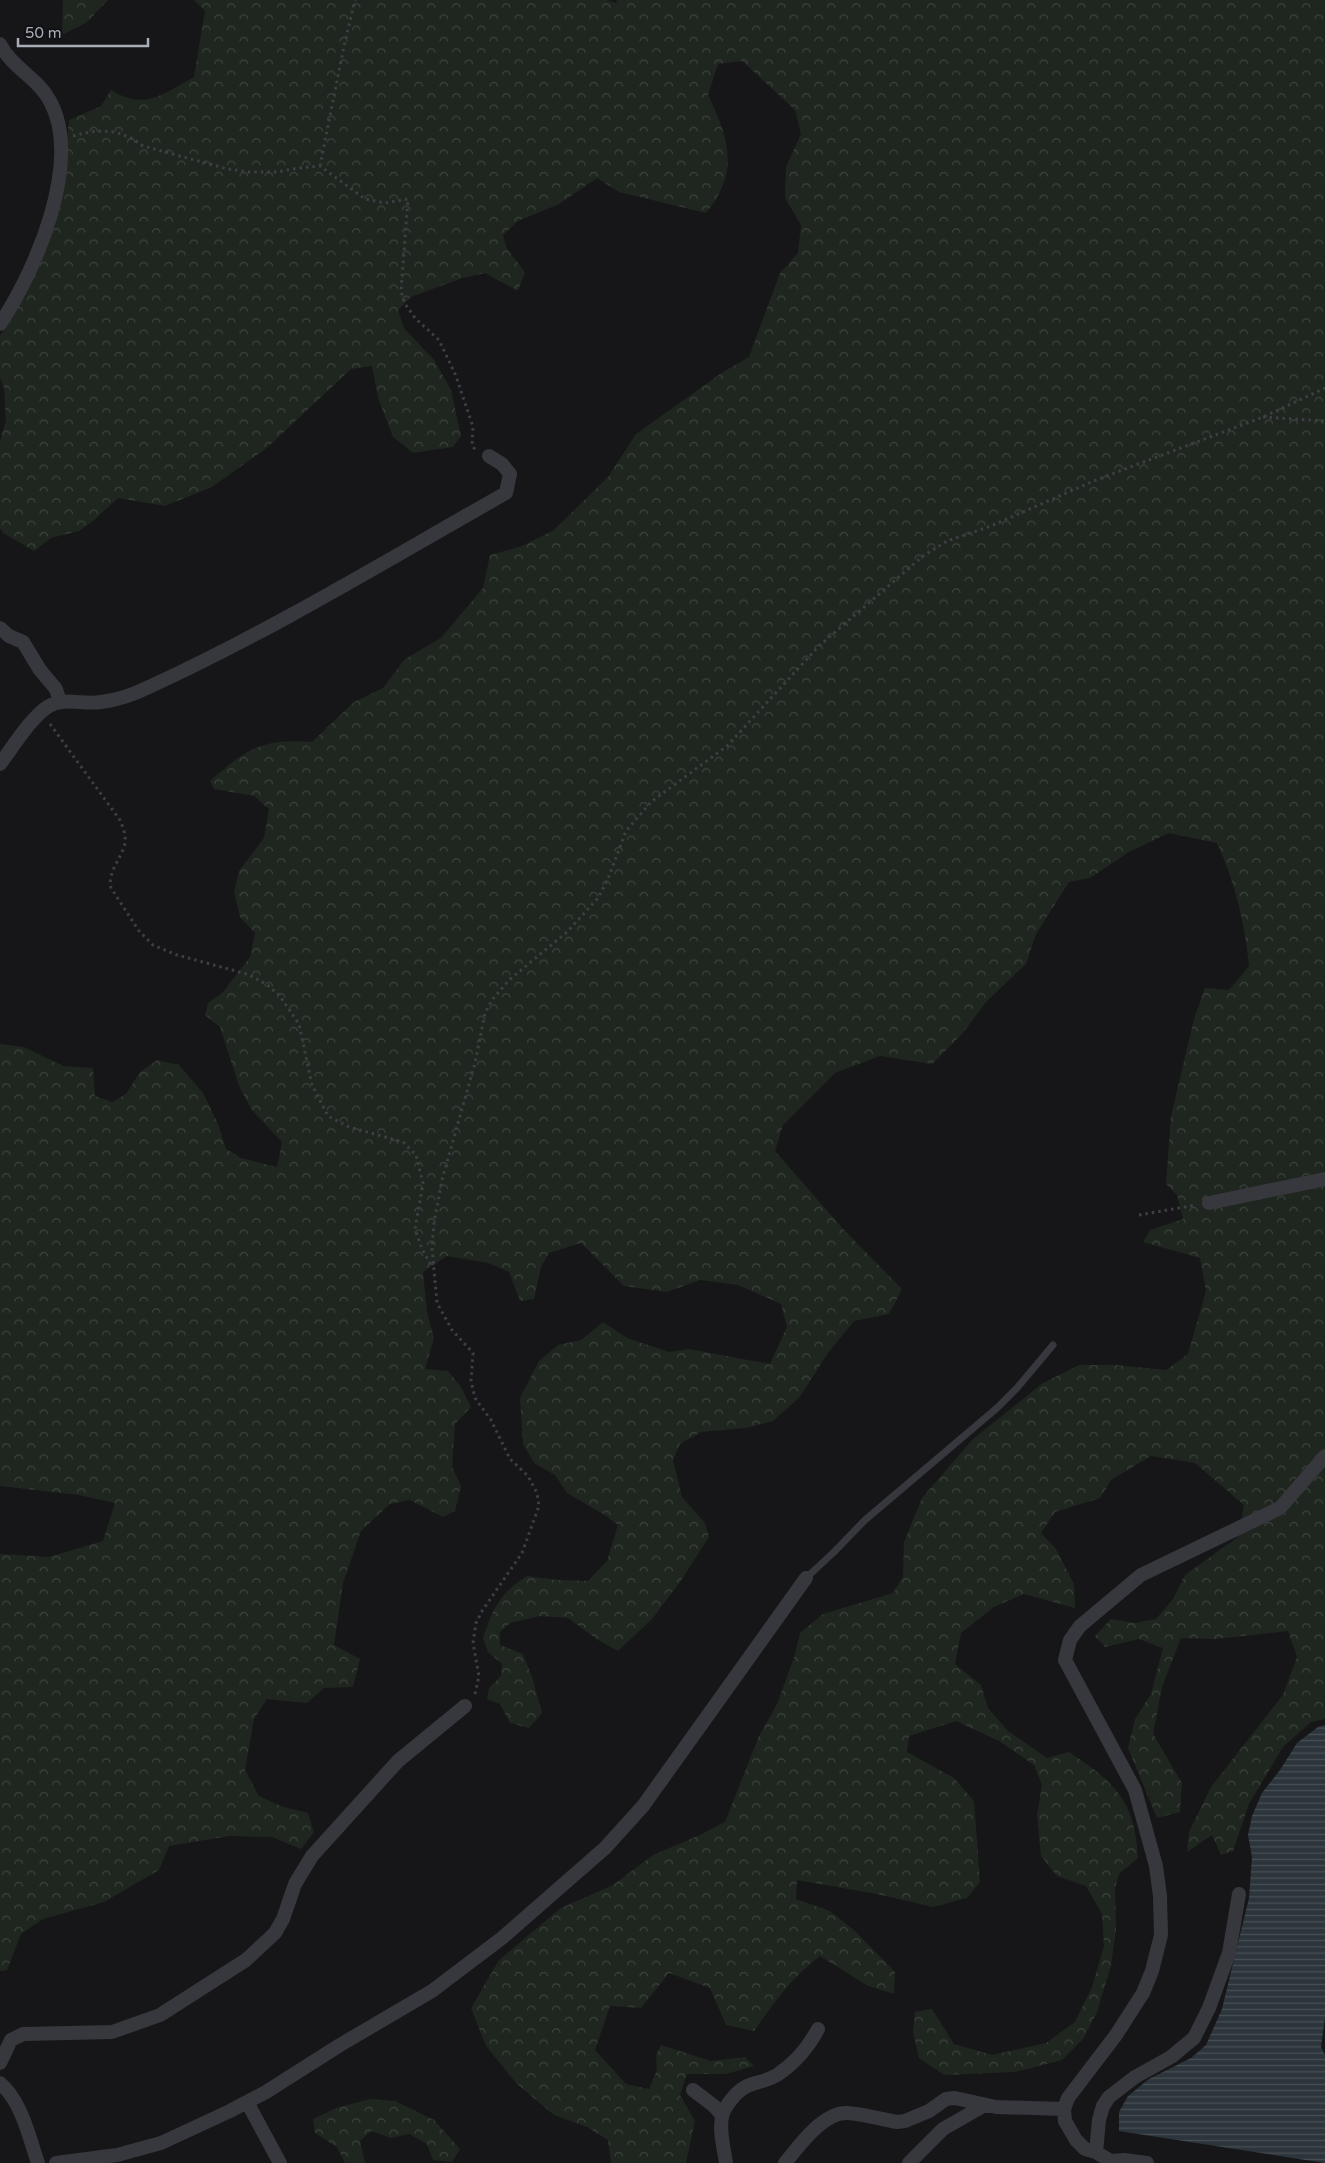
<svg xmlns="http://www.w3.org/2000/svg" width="1325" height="2163" font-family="'Varela Round',sans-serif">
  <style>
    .forest { fill: url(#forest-crowns) }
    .water { fill: url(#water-rules) }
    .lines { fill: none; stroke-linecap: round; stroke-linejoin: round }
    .path { stroke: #3d3f44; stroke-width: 3; stroke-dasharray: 2.5 4; stroke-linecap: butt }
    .service { stroke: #37383d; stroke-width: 7 }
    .minor { stroke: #37383d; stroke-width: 14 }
  </style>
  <defs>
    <pattern id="forest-crowns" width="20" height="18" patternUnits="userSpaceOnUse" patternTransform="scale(1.25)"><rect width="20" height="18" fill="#1e261f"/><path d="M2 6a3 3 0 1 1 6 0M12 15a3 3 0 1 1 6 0" fill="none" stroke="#3c433d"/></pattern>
    <pattern id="water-rules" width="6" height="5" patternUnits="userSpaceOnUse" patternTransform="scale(1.25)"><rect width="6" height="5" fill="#2c353c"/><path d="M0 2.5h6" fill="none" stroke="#485056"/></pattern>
  </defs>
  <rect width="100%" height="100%" fill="#161618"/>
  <!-- forest -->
  <path class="forest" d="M63 0H108L87 22 62 35Z
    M194 0H607L616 3 617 0H1325V1719L1311 1722 1283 1747 1249 1804 1233 1851 1221 1855 1212 1835 1187 1852 1189 1832 1211 1787 1283 1695 1297 1657 1288 1631 1215 1639 1181 1638 1162 1687 1153 1734 1182 1783 1180 1812 1157 1818 1128 1748 1135 1719 1151 1694 1163 1648 1139 1639 1105 1647 1095 1636 1111 1619 1135 1623 1156 1619 1173 1599 1185 1575 1238 1537 1244 1505 1195 1463 1151 1456 1111 1480 1100 1498 1055 1512 1041 1533 1056 1549 1074 1584 1075 1608 1024 1594 994 1607 961 1633 955 1664 981 1685 988 1708 1008 1731 1047 1758 1069 1752C1114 1782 1135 1800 1138 1858L1119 1874 1115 1888 1116 1929 1111 1966 1097 2012 1083 2039 1062 2060 1015 2072 944 2075 919 2058 913 2032 915 2012 932 2009 954 2044 992 2055 1046 2043 1075 2022 1092 1987 1104 1946 1102 1914 1086 1886 1057 1876 1041 1856 1037 1815 1042 1785 1034 1765 999 1741 956 1721 909 1736 907 1752 954 1778 974 1801 980 1882 967 1898 933 1907 877 1894 797 1880 796 1899 830 1911 855 1931 895 1972 894 1994 868 1986 820 1956C793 1976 773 2004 754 2031L726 2025 710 1988 669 1973 641 2008 610 2006 595 2050 626 2084 649 2089 657 2070 656 2055 661 2045 711 2061 745 2057 754 2066 726 2074H687L680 2095 695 2121 686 2163H611L608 2140 587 2127 554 2115 517 2084 486 2046 471 2008 499 1960 561 1908 613 1885 653 1855 700 1835 725 1822 759 1736 777 1704 794 1658 800 1633 823 1614 893 1593 903 1577 904 1542 922 1498 973 1439 1043 1383 1079 1365H1115L1166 1370 1188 1354 1206 1291 1200 1258 1143 1242 1150 1230 1183 1219 1177 1195 1166 1184 1171 1116 1194 1019 1205 988 1229 990 1249 966C1245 924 1235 882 1217 843L1169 833 1129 852 1090 878 1069 882 1036 934 1026 964 987 1001 962 1034 932 1064 880 1056 835 1073 783 1125 775 1151 844 1230 902 1289 889 1314 854 1321 828 1353 799 1398 773 1421 746 1428 701 1432 680 1444 673 1460 682 1497 705 1523 709 1537 680 1582 652 1619 618 1651 598 1640 568 1618 540 1616 510 1623 500 1632V1645L523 1654 532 1677 542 1713 529 1728 510 1723 500 1704 487 1699 489 1688 501 1676 502 1664 488 1652 483 1638C493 1608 500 1593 527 1576L558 1580 588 1581 607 1561 618 1525 603 1514 567 1493 555 1475 535 1464 523 1444 520 1398 539 1361 558 1345 581 1340 603 1322 627 1338 669 1352 689 1349 770 1364 787 1327 781 1304 738 1285 700 1280 667 1292 624 1286 581 1243 549 1253 541 1267 534 1299 520 1301 509 1272 488 1263 447 1256 423 1272 427 1312 434 1338 425 1369 448 1371 461 1387 471 1407 455 1424 452 1467 461 1486 455 1511 443 1517 410 1500 390 1504 361 1531 343 1583 334 1645 360 1659 353 1687 324 1688 307 1703 267 1699 254 1719 245 1770 259 1796 283 1807 308 1813 314 1832 301 1849 272 1837 229 1836 169 1846 159 1870 104 1902 43 1919 21 1934 7 1970 0 1971V1554L49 1557 103 1541 115 1503 79 1495 0 1486V1044L24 1047 63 1066 93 1068 95 1096 112 1102 126 1094 140 1072 157 1060 179 1065 203 1093 218 1124 226 1149 241 1158 277 1167 282 1142 252 1110 239 1086 220 1027 205 1015 208 1003 223 992 250 957 255 933 240 917 234 892 239 871 264 838 269 809 254 796 214 789 210 781C246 749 262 738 312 742L354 702 383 688 405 659 441 638 483 588 490 555 522 546 554 530 608 477 636 434 723 372 749 357 780 273 798 253 801 225 785 198 786 167 801 134 795 110 742 61 718 64 708 95C729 139 740 172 706 213L619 192 597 178 559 204 518 221 503 235 507 249 525 272 518 291 485 273 462 278 411 297 398 310 404 328 434 360 451 390 461 436 453 447 413 453 393 437 378 398 372 366 351 369 268 447 212 487 165 506 118 498 93 521 79 531 51 538 34 551 3 533 0 528V441L6 421 4 388 0 378V336L22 298 54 228 65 165 69 120 101 106 111 90C145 111 163 94 194 77L205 11Z
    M370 2099 395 2101 434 2120 460 2149 452 2162 433 2160 427 2144 409 2134 391 2138 371 2131 360 2141 365 2163H345L337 2147 315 2133 313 2119 336 2108Z"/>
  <!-- water -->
  <path class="water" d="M1325 1725V2017L1321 2047 1325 2055V2163L1119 2131V2112L1128 2096 1149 2079 1191 2058 1206 2045 1222 2009 1249 1898 1252 1857 1248 1835 1252 1816 1262 1793 1280 1770 1297 1743 1318 1727Z"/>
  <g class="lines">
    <!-- path -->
    <path class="path" d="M73 136C100 128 121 129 143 146L228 169 249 172H278L298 168 320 166 365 199 385 203 408 199 401 291 405 304 415 318 439 340 456 376 473 427 472 444 475 450
      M320 166 344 46 355 0
      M1263 417 1325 421
      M50 724 120 820C123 827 126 835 125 843 122 858 107 872 111 888L139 931 153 945 177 955 247 974 266 984 279 995 299 1024 312 1085 328 1116 349 1127 403 1142 416 1155 423 1183 415 1229 422 1249 432 1267
      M1139 1215 1196 1205
      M475 1694 479 1676 473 1643 476 1623 482 1611 522 1553 539 1506 537 1493 528 1476 510 1459 491 1420 475 1398 471 1381 473 1353 452 1330 437 1303 432 1248 434 1223 442 1180 475 1063 485 1013 492 1000 509 980 567 932 598 898 608 879 626 831 651 802 727 746 818 647 923 556 947 541 991 526 1096 480 1263 417 1325 388"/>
    <!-- service -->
    <path class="service" d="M806 1578 834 1552 865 1520 997 1408 1017 1388 1053 1345"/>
    <!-- minor -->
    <path class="minor" d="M0 44C11 67 38 78 50 101 83 162 35 272 0 324
      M0 628 9 636 23 642 40 670 56 689 60 702
      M0 764C13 747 31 717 49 706 64 697 84 705 101 702 119 700 135 694 151 686 273 630 389 559 506 493L510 474 502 464 489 456
      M1209 1203 1325 1179
      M0 2063 11 2040 23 2034 112 2032 160 2015 246 1960 275 1933 283 1919 295 1884 312 1856 398 1761 465 1706
      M0 2083C22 2102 29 2137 38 2163
      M693 2090 714 2106 722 2115
      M247 2102 280 2163
      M1096 2152 1099 2120 1103 2106 1109 2097 1135 2077 1171 2057 1194 2038 1209 2008 1229 1953 1239 1894
      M56 2163 117 2155 161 2143 230 2111 266 2092 340 2045 432 1991 502 1938 605 1848 643 1806 806 1578
      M726 2163C724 2148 719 2132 722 2117 723 2110 727 2105 731 2100 747 2079 758 2086 777 2075 795 2063 808 2048 818 2029
      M785 2163C799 2146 823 2112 847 2113 863 2114 881 2119 897 2122L905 2121 929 2111 946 2099 955 2098 996 2107 1064 2109
      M909 2163 943 2129 985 2105
      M1147 2163 1124 2160 1110 2161 1096 2152 1085 2149 1076 2140 1065 2121 1064 2109 1068 2098 1116 2035 1143 1993 1152 1971 1161 1935 1160 1896 1156 1866 1135 1790 1065 1660 1070 1640 1080 1626 1141 1575 1280 1508 1325 1456"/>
  </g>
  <!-- scale -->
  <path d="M18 38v8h130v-8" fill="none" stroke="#a8adb8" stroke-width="2.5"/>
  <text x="25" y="38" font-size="15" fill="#a8adb8" stroke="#111113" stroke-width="4" paint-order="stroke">50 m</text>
</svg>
